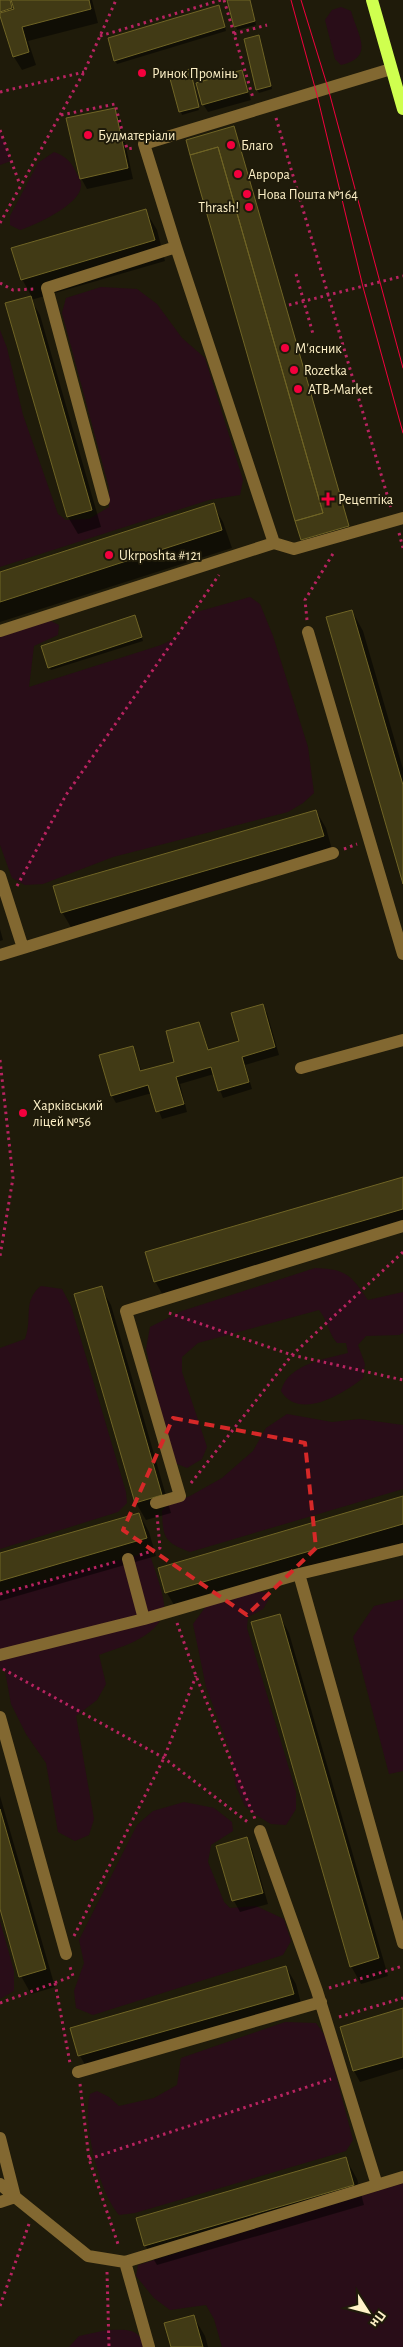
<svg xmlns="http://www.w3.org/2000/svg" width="403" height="2347" font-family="'Alegreya Sans',sans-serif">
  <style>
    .green { fill: #290d18 }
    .shadow { fill: #0007 }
    .building { fill: #413a15; stroke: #6f6425 }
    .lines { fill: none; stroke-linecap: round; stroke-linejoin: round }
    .path { stroke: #b82360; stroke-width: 3; stroke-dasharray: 2.5 4; stroke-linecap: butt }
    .minor { stroke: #826831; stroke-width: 12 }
    .major { stroke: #cfff4f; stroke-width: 12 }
    .tram { stroke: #f3003d; stroke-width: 1 }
    .marked { fill: none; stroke: #d62828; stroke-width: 4; stroke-dasharray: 10 6; stroke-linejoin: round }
    .poi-dot { fill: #f3003d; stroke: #1f1b0a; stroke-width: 2 }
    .labels { text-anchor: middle; stroke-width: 4; stroke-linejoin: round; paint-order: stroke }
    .poi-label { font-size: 14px; fill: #fff2c8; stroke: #1f1b0a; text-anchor: start }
  </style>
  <rect width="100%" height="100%" fill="#1f1b0a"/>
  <!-- green -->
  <path class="green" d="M341 7 351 11C358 36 375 57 341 65L335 59 325 20 332 10Z
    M0 130 11 161 0 165Z
    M54 152C65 156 71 161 76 172 78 176 82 182 81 186 80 205 35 225 20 230L10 225V216L38 163Z
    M101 287 137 289 157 304 182 338 205 358 243 480 240 495 209 500 0 567V330L7 348 23 415 58 514 66 520 89 519 109 507V488L62 313 66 298Z
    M250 597 260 604 273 636 308 747 314 793 303 803 288 812 113 857 43 884 25 885 12 878 0 845V637L49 620 59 625 58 635 34 646 29 687 161 645 174 639 193 613Z
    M315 1268C346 1269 351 1275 368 1300L403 1292V1333L399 1335 366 1336 358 1345 365 1364 363 1378C343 1394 299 1421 281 1391 288 1364 325 1359 348 1353L346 1343H337C328 1333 328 1320 319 1310L198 1343 182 1357V1372L207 1447 202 1459 187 1468 175 1463 167 1441 146 1349 150 1327 182 1311Z
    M41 1286 62 1289 71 1306 126 1492 127 1503 118 1512 0 1549V1348L25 1339C33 1318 22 1301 41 1286Z
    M287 1414 332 1422 360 1419 403 1425V1489L190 1552C164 1542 163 1538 162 1511L166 1506 190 1496 222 1478 253 1451 266 1428Z
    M149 1552C153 1565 163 1591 164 1604 165 1636 123 1646 99 1655L106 1684 97 1700 76 1716 94 1819 89 1835 75 1841 58 1832 46 1763 26 1734 11 1704 5 1671 0 1668V1594Z
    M252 1592H267L270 1597 263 1609 248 1617 247 1628 296 1792V1809L286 1825 271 1824 254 1814 245 1806 236 1786 231 1753 206 1687 193 1624 207 1605Z
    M403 1599V1771L389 1774 353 1637 374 1606Z
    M184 1802 214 1808 232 1822 233 1831 211 1845 208 1862 224 1902 230 1908 256 1906 284 1919 291 1941 283 1955 93 2015 76 2008 74 1991 84 1963 79 1940 137 1825 153 1811Z
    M0 1921 14 1971V1991L0 1999Z
    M285 2022 316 2023 326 2037 353 2140 346 2151 135 2213 119 2215C99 2192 82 2123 90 2094L97 2091 109 2097 119 2106 154 2098 177 2085 181 2058Z
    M403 2183V2347H222L214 2319 206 2305 170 2310 154 2298 136 2276 138 2265Z
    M107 2330C125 2330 139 2327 145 2347H69L79 2336Z"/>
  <!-- shadow -->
  <path class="shadow" d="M0 0H10L13 11 15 10 13 0H92L98 23 28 41 36 65 22 70 14 57 0 13Z
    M229 0H250L256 25 237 30Z
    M220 10 226 31 117 64 115 60Z
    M259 36 272 89 259 93 257 90Z
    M241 72 251 100 208 112 203 104Z
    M189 73 199 110 182 115 170 76Z
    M114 109 120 120 133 179 87 189 81 178Z
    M235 131 349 529 304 542 302 539Z
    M145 210 157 230 165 261 31 300 40 315 101 527 78 534 68 517 7 304 32 297 22 279Z
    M213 505 223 522 232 548 0 622V573Z
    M352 611 363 631 403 769V879Z
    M136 620 143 641 51 670 49 667Z
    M316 811 326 828 333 853 72 929 62 912Z
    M0 929 3 940 0 941Z
    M262 1005 267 1013 279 1055 245 1065 252 1089 223 1098 214 1074 180 1084 187 1112 162 1119 152 1093 116 1103 112 1096 100 1056 132 1047 142 1072 176 1062 199 1023 209 1051 241 1042Z
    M403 1178V1229L165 1299 155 1281Z
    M101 1288 111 1305 171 1513 146 1520 136 1503 76 1295Z
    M403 1498V1544L177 1610 167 1593 160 1569Z
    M139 1514 149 1532 156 1556 0 1601V1555Z
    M279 1615 289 1633 388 1976 361 1984 351 1966Z
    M0 1796 55 1987 31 1994 21 1976 0 1905Z
    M246 1839 252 1849 268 1904 240 1912 234 1901 218 1847Z
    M286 1967 296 1984 303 2011 90 2073 80 2056 72 2029Z
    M403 2010V2069L360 2082 354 2071 341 2027Z
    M346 2159 357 2179 364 2205 157 2265 145 2245Z
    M193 2316 205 2336 208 2347H172Z"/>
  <!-- building -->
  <path class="building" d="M0 0H10L12 8 0 12Z
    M11 0H89L91 9 22 27 29 52 13 57 0 16V13L14 9Z
    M227 0H250L255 21 234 27Z
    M219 5 225 27 114 61 108 38Z
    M259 35 271 86 256 90 244 39Z
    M190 69 199 107 179 112 169 75Z
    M242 70 248 92 202 105 196 83Z
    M115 108 128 168 80 179 66 118Z
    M234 126 349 526 301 540 295 521 323 513 218 147 190 155 186 140Z
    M218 147 323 513 295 521 190 155Z
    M146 209 155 240 21 280 11 248Z
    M31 296 92 510 67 517 5 303Z
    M214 503 222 530 0 602V572Z
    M352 610 403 785V884L326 617Z
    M135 615 142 637 48 668 41 646Z
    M316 810 324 836 61 913 53 886Z
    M263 1004 275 1047 242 1057 249 1082 218 1091 211 1067 176 1077 184 1104 156 1112 148 1085 111 1096 99 1055 133 1046 140 1071 174 1062 166 1031 199 1022 208 1050 239 1041 231 1013Z
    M403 1177V1209L154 1282 145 1252Z
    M102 1286 162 1495 135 1503 74 1294Z
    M403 1496V1524L165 1593 158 1568Z
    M139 1513 147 1538 0 1581V1553Z
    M280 1614 379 1958 350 1967 251 1622Z
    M0 1809 46 1969 19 1977 0 1909Z
    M247 1837 263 1893 232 1901 216 1846Z
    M286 1966 294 1994 78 2056 70 2028Z
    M403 2008V2057L353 2071 340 2027Z
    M346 2157 354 2185 144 2246 136 2218Z
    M194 2315 203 2347H171L164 2323Z"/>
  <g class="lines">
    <!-- path -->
    <path class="path" d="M224 0 253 98
      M234 34 267 25
      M100 36 221 0
      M0 92 84 72
      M61 115 115 104 127 149 133 148
      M276 118 391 508
      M0 130 20 185
      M0 223 84 72 116 0
      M296 274 313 334
      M0 283 13 290 34 289
      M289 305 403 276
      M399 533 403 548
      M307 620 305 600 334 552
      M344 849 357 844
      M17 886 66 795 219 575
      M0 1060 13 1178 0 1256
      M169 1313 292 1355 403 1380
      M191 1483 292 1355 403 1252
      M140 1555 160 1548 157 1515
      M0 1594 115 1562
      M177 1623 196 1676 255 1819
      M3 1669 164 1758 249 1823
      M74 1936 164 1758 196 1676
      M55 1983 70 2063
      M329 1988 403 1966
      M0 2003 73 1976 70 1967
      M339 2017 403 1998
      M80 2084 89 2159 119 2247
      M89 2159 331 2079
      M107 2272 109 2347
      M0 2306 29 2224"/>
    <!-- minor -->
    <path class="minor" d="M104 500 47 288 176 247
      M274 543 294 549 403 518
      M0 631 274 543 176 247 144 144 391 69
      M308 632 403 954
      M0 876 23 948 333 853
      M0 955 23 948
      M301 1068 403 1040
      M156 1503 180 1496 126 1311 403 1226
      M128 1559 144 1619 299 1574 403 1549
      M299 1574 403 1943
      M0 1655 144 1619
      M0 1717 66 1954
      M260 1831 317 1991 377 2185
      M78 2072 321 2002
      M0 2138 15 2197 0 2184
      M0 2202 15 2197 88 2256 125 2262
      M149 2347 125 2262 403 2177"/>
    <!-- major -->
    <path class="major" d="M372 0 403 109"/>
    <!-- tram -->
    <path class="tram" d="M291 0 317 95 363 287 403 433
      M301 0 328 88 403 368"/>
  </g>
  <!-- marked area -->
  <path class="marked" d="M173 1418 305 1443 316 1548 247 1615 123 1530Z"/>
  <!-- markers -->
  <g class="poi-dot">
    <circle cx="142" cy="73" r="5"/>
    <circle cx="88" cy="135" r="5"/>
    <circle cx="231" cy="145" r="5"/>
    <circle cx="238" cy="174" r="5"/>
    <circle cx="247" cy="194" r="5"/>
    <circle cx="249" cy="207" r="5"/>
    <circle cx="285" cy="348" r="5"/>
    <circle cx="294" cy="370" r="5"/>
    <circle cx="298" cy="389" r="5"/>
    <path d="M325.5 491.5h5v5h5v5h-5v5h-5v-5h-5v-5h5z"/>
    <circle cx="109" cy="555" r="5"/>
    <circle cx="23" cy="1113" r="5"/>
  </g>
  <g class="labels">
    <!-- poi labels -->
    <g class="poi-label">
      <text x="152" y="78">Ринок Промінь</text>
      <text x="98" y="140">Будматеріали</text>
      <text x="241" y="150">Благо</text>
      <text x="248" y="179">Аврора</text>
      <text x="257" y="199">Нова Пошта №164</text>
      <text x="239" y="212" text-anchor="end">Thrash!</text>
      <text x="295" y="353">М'ясник</text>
      <text x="304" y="375">Rozetka</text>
      <text x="308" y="394">ATB-Market</text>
      <text x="338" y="504">Рецептіка</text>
      <text x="119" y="560">Ukrposhta #121</text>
      <text x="33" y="1110">Харківський<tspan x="33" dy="16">ліцей №56</tspan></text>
    </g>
  </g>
  <!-- north arrow -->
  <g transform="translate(368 2312) rotate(126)" stroke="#1f1b0a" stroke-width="4" paint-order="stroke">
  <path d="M0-4L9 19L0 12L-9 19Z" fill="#fff2c8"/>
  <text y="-8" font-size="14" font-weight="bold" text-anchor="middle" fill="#fff2c8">Пн</text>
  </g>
</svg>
